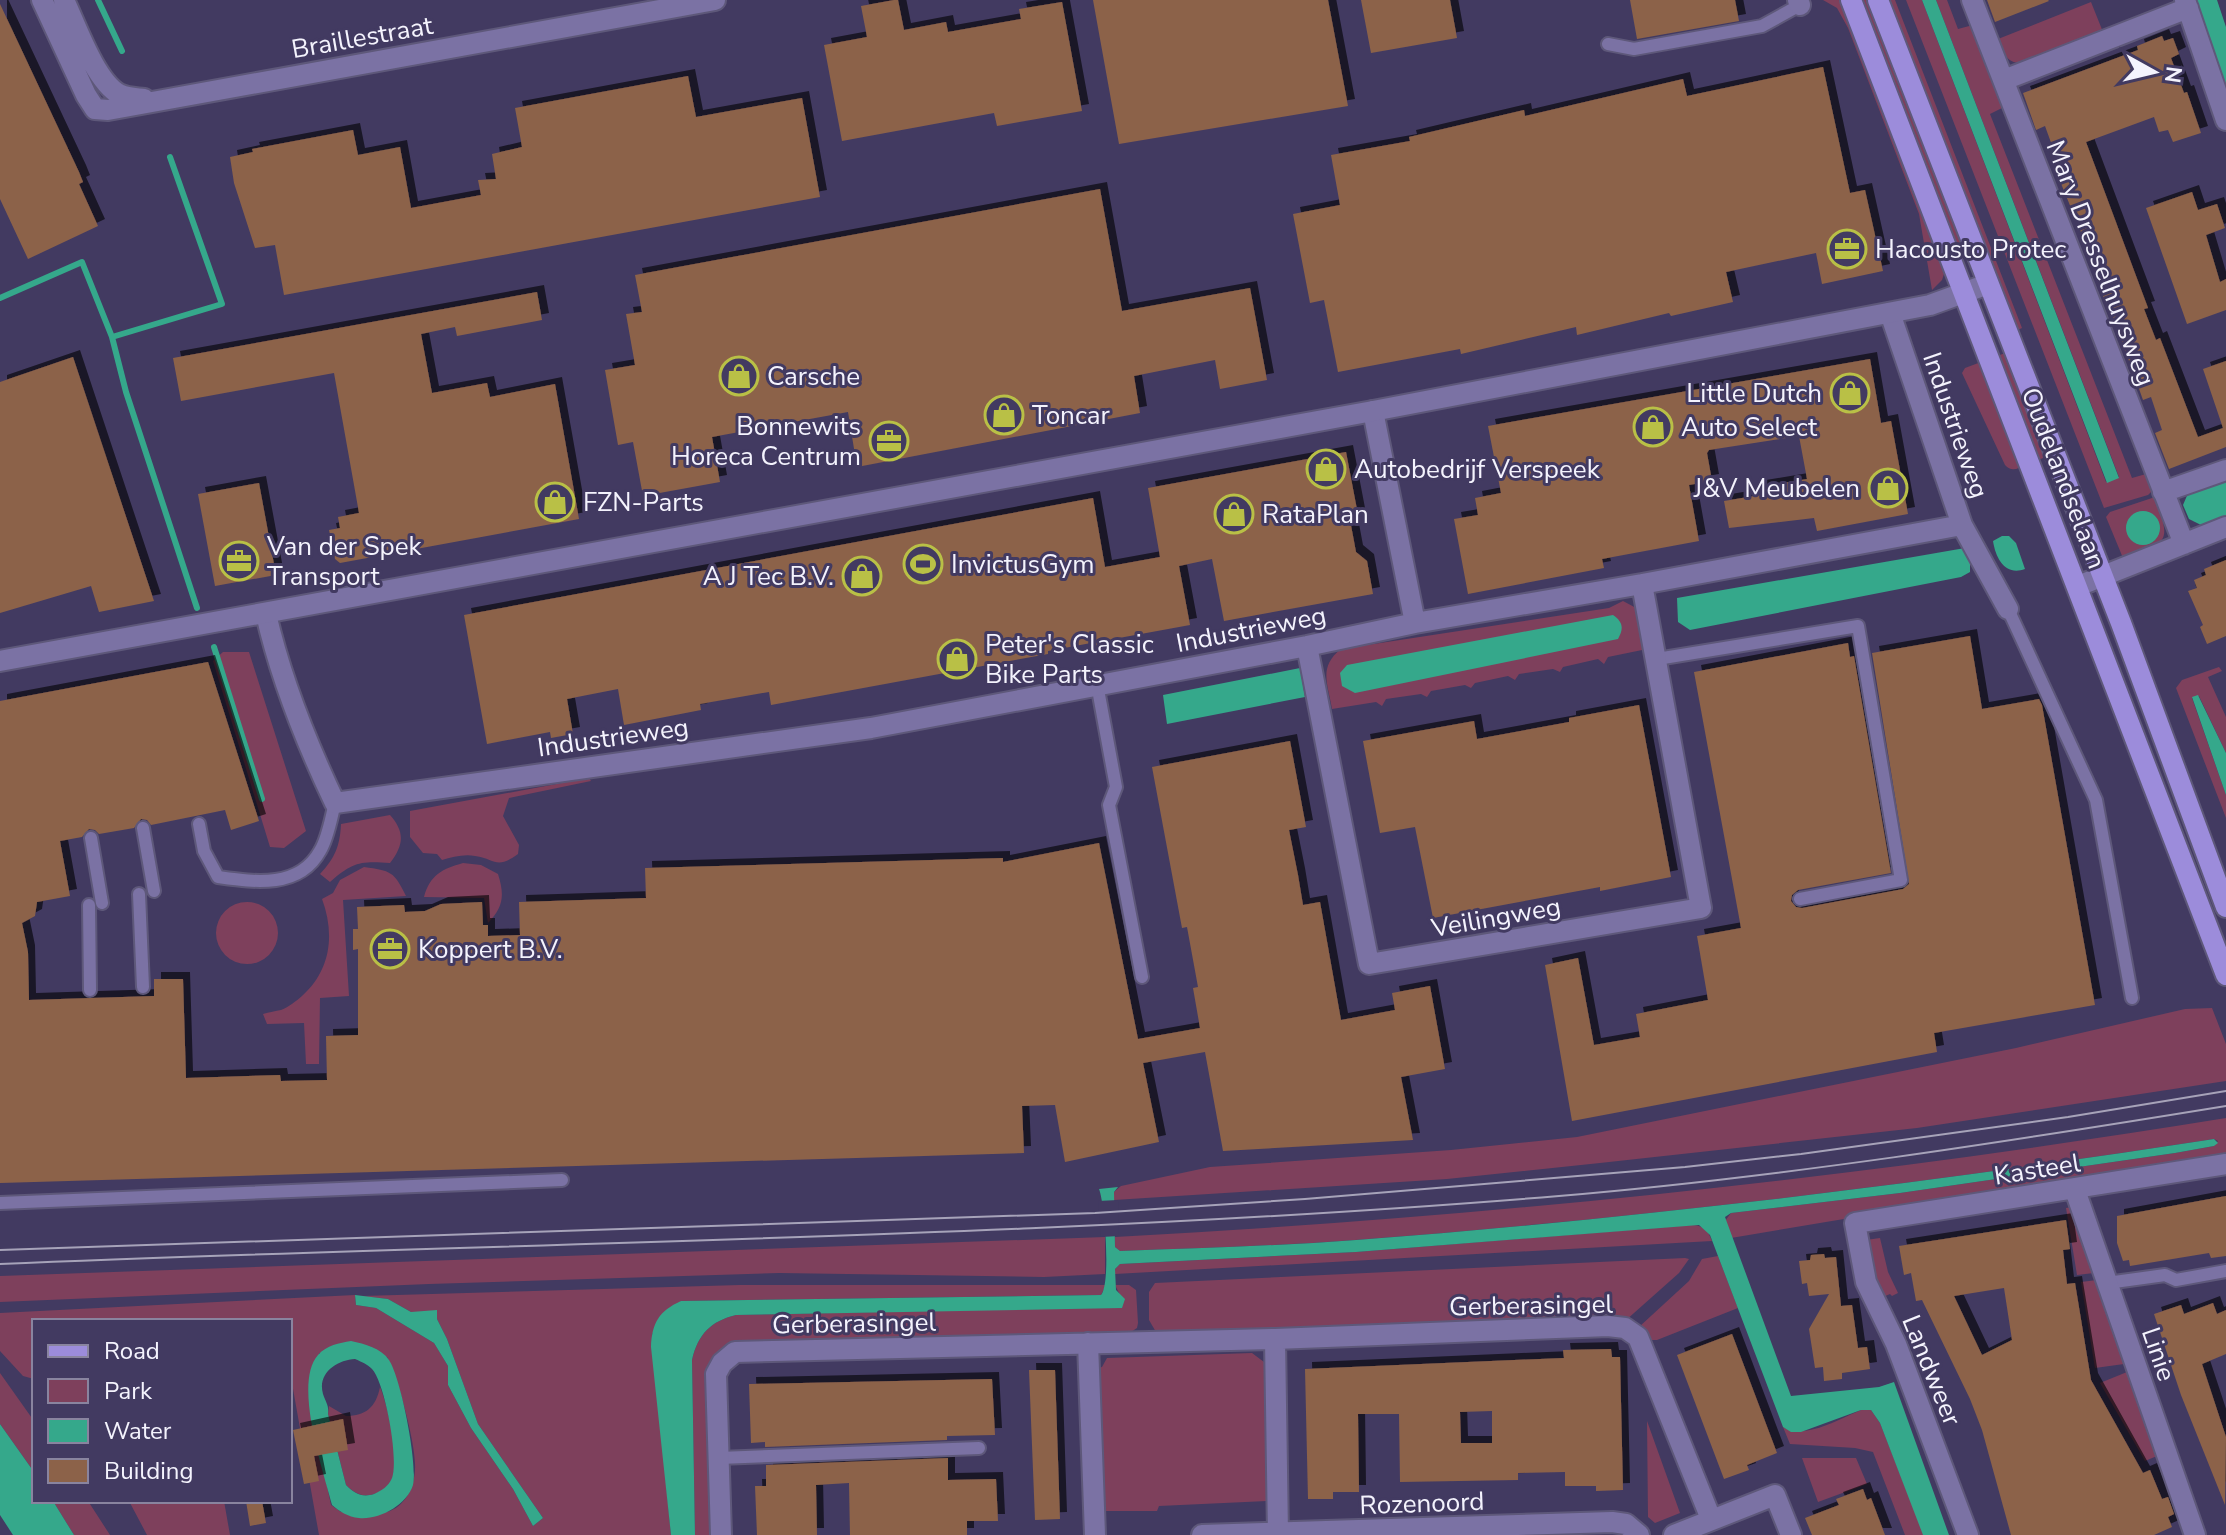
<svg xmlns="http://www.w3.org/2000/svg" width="2226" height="1535" font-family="'Nunito Sans',sans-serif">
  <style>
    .green { fill: #7e405c; fill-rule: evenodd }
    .water { fill: #35a88b; fill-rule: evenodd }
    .pier { fill: #423a61 }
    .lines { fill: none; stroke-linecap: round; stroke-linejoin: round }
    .stream { stroke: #35a88b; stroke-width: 6 }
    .building { fill: #8c6249; fill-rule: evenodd; filter: url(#shadow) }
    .service-casing { stroke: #5e587a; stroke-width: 16 }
    .minor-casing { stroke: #5e587a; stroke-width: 24 }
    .tertiary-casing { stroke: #5e587a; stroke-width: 24 }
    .secondary-casing { stroke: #5e587a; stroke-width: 24 }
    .service { stroke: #7b72a4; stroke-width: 12 }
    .minor { stroke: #7b72a4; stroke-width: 20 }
    .tertiary { stroke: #7b72a4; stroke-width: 20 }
    .secondary { stroke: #9c8cdb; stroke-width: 20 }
    .tram { stroke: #a7a3b9; stroke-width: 2 }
    .labels { text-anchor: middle; stroke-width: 6; stroke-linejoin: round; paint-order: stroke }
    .street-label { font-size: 26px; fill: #f4f3fd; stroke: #423a61 }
    .poi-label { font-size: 26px; fill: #f4f3fd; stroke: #423a61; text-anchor: start }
  </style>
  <defs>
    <filter id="shadow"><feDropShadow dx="7" dy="-7" stdDeviation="0" flood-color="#0009"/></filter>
  </defs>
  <rect width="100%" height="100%" fill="#423a61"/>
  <!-- green -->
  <path class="green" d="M1823 0H1846L1946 268 1942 280 1932 290 1919 214 1848 28 1837 8Z
    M1857 0H1873L1962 242 1958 247 1954 245Z
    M1884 0H1895L2022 328 2013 332Z
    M1906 0H1922L2106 482 2119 477 1936 0H1947L1958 29 1973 25 2004 107 1990 114 2132 478 2146 474 2153 490 2148 495 2104 508Z
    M2091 2 2103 32 2023 63C2006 64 2003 52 1998 39Z
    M2010 351 2050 455 2036 461 1995 357Z
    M1981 362 2026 465C2018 468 2012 473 2005 465L1962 373 1965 368Z
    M2155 497C2172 545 2168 541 2123 558L2106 517 2110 512Z
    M1623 601 1638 609 1647 649 1608 657 1604 664 1598 659 1563 667 1560 672 1553 669 1519 674 1515 680 1508 676 1475 683 1471 688 1465 685 1431 691 1427 697 1421 694 1386 699 1382 706 1376 702 1332 709C1328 684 1318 667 1341 649L1609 608Z
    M223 652H249L306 831 284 848 270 847 213 661Z
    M2219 667 2222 671 2208 677 2226 717V753L2199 696 2192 698 2226 795V818L2176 688 2182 680Z
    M589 778 591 781 509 798 503 816 519 845 518 854C496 870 496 859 475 856 464 854 452 857 442 860L437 854 423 853 410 837V811Z
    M390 815C405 832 404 845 390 863 360 861 353 862 330 882L320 874C335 858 340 846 341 824Z
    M463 863 481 865 498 874C505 896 503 907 488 923L484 898 424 897C430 875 442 869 463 863Z
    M364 867C391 871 394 871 406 896L343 900 349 996 320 998 319 1064H306L304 1023 267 1024 263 1014C269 1012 276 1011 281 1010 289 1007 296 1001 302 996 331 970 335 934 322 899L333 893 340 880Z
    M216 933a31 31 0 1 1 62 0a31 31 0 1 1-62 0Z
    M2212 1008 2226 1044V1081L1917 1128 1600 1163 1447 1179 1114 1200V1192L1121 1186 1210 1167 1451 1150 1577 1137 2016 1048 2185 1009Z
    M2226 1118V1155L1731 1238 1725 1221 1731 1213 1900 1193 2175 1153 2214 1146 2218 1141 2214 1139C1929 1183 1643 1218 1355 1240 1277 1246 1198 1248 1120 1251L1115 1247V1237C1488 1217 1858 1178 2226 1118Z
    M2072 1207 2094 1273 2077 1275 2066 1208Z
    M1691 1225C1703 1225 1708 1230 1712 1241L1115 1274V1269L1120 1264 1356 1252Z
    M1105 1237V1274L1044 1277 779 1273 429 1284 0 1302V1276Z
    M1880 1238 1888 1272 1898 1293 1892 1296 1890 1294 1883 1297 1875 1279 1866 1240Z
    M1718 1256 1738 1308 1657 1340H1652L1639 1327 1689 1281 1702 1259Z
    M1685 1258 1689 1259 1679 1273 1625 1321 1156 1332 1149 1320V1292L1155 1283Z
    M2097 1280 2124 1364 2095 1368 2081 1282Z
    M740 1285H1106L1101 1295 681 1301 652 1334 671 1535H319L290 1372V1321H34V1379L23 1376 0 1351V1313L355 1295 356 1305 376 1308 434 1343 448 1366V1385L471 1428 513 1489 533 1526 543 1518 478 1424 447 1339 437 1319 411 1312 388 1299 362 1296ZM319 1353 387 1357C398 1377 415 1442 415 1464 416 1482 408 1504 390 1511 377 1515 355 1512 341 1512L331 1505 325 1476Z
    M1115 1285H1129L1136 1290 1138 1323 1137 1328 1131 1332 736 1343 720 1350 709 1366 708 1379 714 1535H695L692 1360C698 1334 711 1321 736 1315L1021 1309 1120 1295Z
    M1252 1353 1264 1362 1270 1496 1267 1501 1159 1506 1157 1511H1102L1098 1368 1102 1367 1107 1358Z
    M2127 1372 2157 1456 2145 1461 2100 1383Z
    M0 1373 34 1421V1472L0 1424Z
    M380 1387C388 1406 402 1465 390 1483 387 1488 380 1492 374 1494 363 1498 354 1493 346 1485L328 1414 329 1406 346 1416C366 1416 376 1407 380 1387Z
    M1861 1410H1871L1880 1423 1924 1535H1905L1873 1452 1855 1448 1790 1444 1783 1427C1805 1440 1839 1419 1861 1410Z
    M1647 1421 1680 1513 1655 1523 1648 1517Z
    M1802 1458H1856L1867 1484 1818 1502Z
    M53 1501H88L110 1535H74Z
    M129 1501H224L230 1535H147Z"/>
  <!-- water -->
  <path class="water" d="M1922 0H1936L2119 478 2107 483Z
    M2196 0H2217L2226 27V94Z
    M2226 478V516L2201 525 2189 519 2183 505 2189 491Z
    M2126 528a17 17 0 1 1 34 0a17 17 0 1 1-34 0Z
    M2002 536H2009L2016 543 2025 569C2006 576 1996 560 1993 541Z
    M1965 548 1970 555V572L1961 577 1690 630 1678 622 1677 598Z
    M1613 615C1623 622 1624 628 1618 639L1355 693 1342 686 1340 673 1347 665Z
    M1300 668 1305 697 1167 724 1163 695Z
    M2198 695 2226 753V795L2192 697Z
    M2214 1139 2218 1143 2214 1146 2175 1153 1900 1193 1731 1213 1725 1217 1791 1396 1879 1387 1894 1382 1949 1535H1923L1880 1423 1871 1410H1861L1801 1432H1791L1783 1427 1710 1235 1699 1225 1356 1252 1120 1264 1115 1269 1116 1290 1125 1299 1122 1308 736 1315C711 1321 698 1334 692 1360L695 1535H671L651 1347C652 1323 659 1311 681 1301L1101 1295C1111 1284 1105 1204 1099 1189L1118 1187 1114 1192 1115 1247 1120 1251C1198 1248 1277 1246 1356 1240 1643 1218 1930 1183 2214 1139Z
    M355 1295 388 1299 411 1312 437 1310V1319L447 1339 478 1424 543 1518 533 1526 513 1489 471 1428 448 1385V1366L434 1343 376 1308 356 1305Z
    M351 1341C365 1344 381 1348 389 1360 401 1378 418 1464 413 1485 407 1505 379 1520 359 1518 348 1517 339 1511 332 1505 323 1470 293 1383 318 1355 327 1345 339 1343 351 1341ZM355 1359C362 1362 367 1364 372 1369 385 1383 399 1459 392 1478 389 1486 381 1491 374 1494 362 1498 354 1493 346 1485L328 1414C329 1405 326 1403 323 1394 317 1373 337 1360 355 1359Z
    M0 1424 34 1472V1501H53L74 1535H13L0 1515Z"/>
  <!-- pier -->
  <path class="pier" d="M1118 1200 1119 1236 1101 1237 1098 1201Z"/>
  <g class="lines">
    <!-- stream -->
    <path class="stream" d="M98 0 122 51
      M0 298 82 262 112 337 126 392 197 608
      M112 337 222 304 170 157
      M214 647 262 799"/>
  </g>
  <!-- building -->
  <path class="building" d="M894 0H898L904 30 946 22 948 32 1021 19 1019 9 1062 2 1082 111 997 126 994 113 842 141 824 45 867 37 861 6Z
    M1093 0H1328L1348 106 1119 144Z
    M1361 0H1450L1457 38 1371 53Z
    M1630 0H1735L1739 21 1637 39Z
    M1987 0H2048L2049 1 1995 22Z
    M0 4 79 172 83 182 79 184 98 226 28 259 0 199Z
    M2162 36 2164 41 2173 38 2179 54 2171 58 2184 93 2187 92 2201 133 2173 142 2168 130 2159 132 2154 117 2086 142 2148 308 2144 309 2156 340 2160 338 2198 437 2223 428 2203 369 2226 361V447L2169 469 2155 433 2162 430 2151 397 2143 400 2109 305 2107 306 2100 289 2085 242 2053 164 2058 162 2045 126 2036 130 2023 93 2138 50 2137 46Z
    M1823 67 1850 193 1865 190 1883 271 1822 284 1816 253 1726 272 1733 302 1671 316 1669 313 1577 335 1576 327 1461 354 1460 349 1338 372 1324 300 1310 303 1293 214 1340 205 1331 155 1410 141 1409 137 1524 110 1525 116 1683 79 1687 96Z
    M688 76 696 117 802 98 820 197 284 295 275 245 255 248 234 183 230 157 253 152 252 149 353 130 358 155 400 147 411 208 481 195 478 180 496 179 492 154 522 147 515 108Z
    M1100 189 1122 311 1250 288 1267 380 1220 389 1215 360 1134 376 1140 413 857 467 848 412 712 437 720 482 643 496 633 442 618 445 605 370 635 365 626 314 642 312 635 275Z
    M2192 192 2198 210 2217 204 2225 228 2206 235 2220 282 2226 279V310L2187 324 2146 208Z
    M537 292 542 320 457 336 455 327 421 334 432 393 487 383 490 397 555 384 579 519 340 563 335 559 329 530 340 528 338 517 359 513 334 373 181 401 173 358Z
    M73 357 154 601 99 612 91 586 0 613V382Z
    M1870 359 1881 423 1891 421 1908 514 1817 531 1814 518 1729 528 1724 501 1760 495 1759 487 1807 479 1799 436 1709 450 1707 453 1712 481 1689 485 1699 541 1602 559 1604 568 1468 594 1454 519 1478 515 1475 498 1501 493 1488 426Z
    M1346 452 1359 520H1350L1356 552 1367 561 1373 594 1224 621 1212 559 1179 566 1190 625 1108 640 1105 644 1095 646 1091 643 1048 651V654L771 705 769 692 700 704 701 710 624 725 618 689 567 699 573 734 551 738 550 732 487 744 464 615 1093 498 1105 567 1160 557 1148 488Z
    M259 483 276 575 215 586 198 494Z
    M2226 560V636L2207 644 2200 627 2203 625 2188 591 2197 588 2194 580 2206 575 2204 569Z
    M1970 636 1982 709 2039 699 2042 705 2095 1005 1934 1033 1937 1052 1572 1121 1545 965 1578 958 1594 1045 1640 1037 1636 1014 1708 1000 1697 936 1741 928 1694 672 1848 643 1850 657 1854 656 1891 873 1798 890 1792 895 1791 901 1796 907 1802 908 1903 889 1909 884 1872 653Z
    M208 662 259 821 231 830 225 810 151 825 147 820 141 819 134 828 99 834 95 830 89 829 82 837 60 841 70 896 37 902 35 916 22 923 28 952 29 1000 154 996V979H183L186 1078 280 1075 281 1081 327 1080 326 1036 358 1035V949L353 950V929H358L357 907 404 905 405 912 425 911 441 904 482 902 483 925H488V936L520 935 519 902 646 898 645 868 1003 858V862L1099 843 1138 1039 1200 1028 1193 988 1198 987 1187 927 1182 928 1152 767 1290 741 1306 827 1289 830 1298 875 1303 905 1320 902 1341 1020 1395 1010 1392 993 1430 986 1445 1069 1401 1077 1413 1140 1223 1151 1205 1052 1143 1063 1159 1142 1065 1162 1055 1105 1022 1106 1024 1153 0 1183V701Z
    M1639 705 1671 877 1600 891V887L1433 918 1415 827 1380 833 1363 741 1474 721 1477 739 1569 722V718Z
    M2226 1196V1256L2211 1258 2209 1253 2130 1266 2129 1260 2123 1261 2117 1243V1216Z
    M2066 1220 2070 1249 2063 1250 2067 1284 2075 1283 2091 1380 2143 1473 2150 1470 2162 1499 2168 1497 2174 1514 2168 1517 2172 1527 2154 1535H2011L1982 1430 1970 1399 1922 1300 1916 1301 1911 1273 1904 1275 1899 1246ZM2004 1288 2012 1340 1982 1355 1954 1296Z
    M1824 1254 1825 1258 1836 1257 1841 1306 1852 1305 1858 1348 1867 1347 1870 1369 1842 1373V1379L1824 1381 1823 1367 1815 1368 1809 1329 1829 1294 1809 1296 1807 1283 1802 1284 1799 1261 1810 1260 1811 1255Z
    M2213 1303 2217 1314 2226 1310V1354L2202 1364 2226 1437 2225 1505 2181 1395 2154 1314 2181 1305 2184 1314Z
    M1732 1334 1777 1453 1747 1465 1749 1470 1724 1479 1677 1355Z
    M1611 1349 1612 1357H1620L1623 1490 1596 1491V1486H1565V1472L1518 1473V1480L1400 1482 1399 1414H1358L1359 1492H1333V1499H1308L1305 1369 1564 1358 1563 1350ZM1492 1411V1443H1461L1460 1412Z
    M1029 1370H1055L1060 1519 1035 1520Z
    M992 1379 995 1435 947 1436V1440L765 1447V1442L751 1443 749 1384Z
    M343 1419 348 1450 314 1456 319 1481 304 1484 293 1430Z
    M948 1458V1480L996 1479 998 1521H967V1535H850L849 1483 816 1485 817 1535H757L755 1486H766V1465Z
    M1863 1489 1867 1500 1871 1498 1885 1535H1812L1805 1518 1839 1505 1836 1499Z
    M246 1501H262L266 1523 250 1526Z"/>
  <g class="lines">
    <defs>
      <path id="service" d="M1608 44 1634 49 1762 26 1800 5
        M2008 609 2096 800 2132 998
        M1657 659 1858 626 1901 880 1800 899
        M1097 684 1116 787 1109 805 1142 977
        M199 824 204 851 218 877C254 882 299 889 320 851 328 838 331 818 335 803
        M143 828 154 891
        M91 838 102 903
        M139 894 143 987
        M89 905 90 990
        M0 1203 562 1180
        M2107 1283 2165 1275 2176 1280 2226 1271
        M719 1458 979 1448"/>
      <path id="minor" d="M42 0 86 95 95 109 108 110 715 0
        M64 0C76 25 95 81 119 94 126 98 136 98 144 99
        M1798 0 1800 5
        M1972 0 2184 544
        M2185 0 2226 120
        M2004 80 2188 8
        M1890 313 1962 525 2008 609
        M1373 411 1415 623
        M2163 492 2226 470
        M2078 586 2226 527
        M266 614C281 680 306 742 335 803L871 728 1307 646 1415 623 1642 584 1962 525
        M1307 646 1369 964 1701 908 1642 584
        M2075 1190 2195 1535
        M1275 1339 1278 1535
        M1088 1343 1095 1535
        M721 1535 716 1374 722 1363 735 1352 1275 1339 1608 1326 1625 1328 1638 1337 1711 1519
        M1202 1535 1612 1522 1626 1524 1639 1535
        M1674 1535 1775 1495 1791 1535
        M1968 1535 1896 1344 1866 1282 1855 1223 2226 1164"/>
      <path id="tertiary" d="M0 661 1373 411 1930 305 1988 284"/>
      <path id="secondary" d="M1851 0 2226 975
        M1878 0 2121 623 2226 907"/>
    </defs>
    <!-- service casing -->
    <use href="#service" class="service-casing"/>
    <!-- minor casing -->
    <use href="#minor" class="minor-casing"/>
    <!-- tertiary casing -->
    <use href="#tertiary" class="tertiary-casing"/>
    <!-- secondary casing -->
    <use href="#secondary" class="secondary-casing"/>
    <!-- service -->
    <use href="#service" class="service"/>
    <!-- minor -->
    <use href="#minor" class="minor"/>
    <!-- tertiary -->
    <use href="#tertiary" class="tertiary"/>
    <!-- secondary -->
    <use href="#secondary" class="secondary"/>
    <!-- tram -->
    <path class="tram" d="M0 1250 1095 1213 1305 1199 1685 1167 1801 1154 2068 1117 2226 1091
      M0 1264C520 1242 1040 1239 1559 1196 1782 1177 2005 1142 2226 1106"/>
  </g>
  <!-- icons -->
  <defs>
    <symbol id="office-ring" viewBox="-11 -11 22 22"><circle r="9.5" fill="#423a61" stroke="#b9c046" stroke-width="1.5"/><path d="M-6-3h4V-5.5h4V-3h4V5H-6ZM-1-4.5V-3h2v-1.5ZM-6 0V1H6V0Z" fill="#b9c046"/></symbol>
    <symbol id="shop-ring" viewBox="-11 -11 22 22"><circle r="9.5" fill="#423a61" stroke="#b9c046" stroke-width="1.5"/><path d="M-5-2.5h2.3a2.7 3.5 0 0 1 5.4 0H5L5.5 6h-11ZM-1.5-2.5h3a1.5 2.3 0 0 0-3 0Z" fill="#b9c046"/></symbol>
    <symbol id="stadium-ring" viewBox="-11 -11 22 22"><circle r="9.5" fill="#423a61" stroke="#b9c046" stroke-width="1.5"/><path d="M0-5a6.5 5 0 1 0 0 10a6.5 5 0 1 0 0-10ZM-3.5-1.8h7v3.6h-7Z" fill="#b9c046"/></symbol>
  </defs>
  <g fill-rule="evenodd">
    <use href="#office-ring" x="1825" y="227" width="44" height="44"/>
    <use href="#shop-ring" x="717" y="354" width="44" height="44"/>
    <use href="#shop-ring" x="1828" y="371" width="44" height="44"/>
    <use href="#shop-ring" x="982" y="393" width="44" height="44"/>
    <use href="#shop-ring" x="1631" y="405" width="44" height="44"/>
    <use href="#office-ring" x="867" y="419" width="44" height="44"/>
    <use href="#shop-ring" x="1304" y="447" width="44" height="44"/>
    <use href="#shop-ring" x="1866" y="466" width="44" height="44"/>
    <use href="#shop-ring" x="533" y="480" width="44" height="44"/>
    <use href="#shop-ring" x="1212" y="492" width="44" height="44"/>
    <use href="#office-ring" x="217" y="539" width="44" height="44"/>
    <use href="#stadium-ring" x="901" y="542" width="44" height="44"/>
    <use href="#shop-ring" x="840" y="554" width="44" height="44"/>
    <use href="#shop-ring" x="935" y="637" width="44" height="44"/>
    <use href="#office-ring" x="368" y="927" width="44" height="44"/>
  </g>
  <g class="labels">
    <!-- street labels -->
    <g class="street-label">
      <text transform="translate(362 37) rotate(-10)" y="9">Braillestraat</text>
      <text transform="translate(2101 263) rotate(69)" y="9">Mary Dresselhuysweg</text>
      <text transform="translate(1956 425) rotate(71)" y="9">Industrieweg</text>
      <text transform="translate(2064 478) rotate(69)" y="9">Oudelandselaan</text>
      <text transform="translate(1251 629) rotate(-11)" y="9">Industrieweg</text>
      <text transform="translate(613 737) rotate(-8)" y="9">Industrieweg</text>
      <text transform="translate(1496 917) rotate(-10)" y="9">Veilingweg</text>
      <text transform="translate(2037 1169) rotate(-9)" y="9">Kasteel</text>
      <text transform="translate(1531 1305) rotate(-1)" y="9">Gerberasingel</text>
      <text transform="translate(854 1323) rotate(-1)" y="9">Gerberasingel</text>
      <text transform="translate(2159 1354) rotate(71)" y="9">Linie</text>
      <text transform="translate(1932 1370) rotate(68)" y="9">Landweer</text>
      <text transform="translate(1422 1503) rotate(-2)" y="9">Rozenoord</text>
    </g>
    <!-- poi labels -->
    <g class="poi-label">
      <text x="1875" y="258">Hacousto Protec</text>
      <text x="767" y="385">Carsche</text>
      <text x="1822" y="402" text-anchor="end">Little Dutch</text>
      <text x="1032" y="424">Toncar</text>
      <text x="861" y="435" text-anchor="end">Bonnewits<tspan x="861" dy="30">Horeca Centrum</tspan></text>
      <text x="1681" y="436">Auto Select</text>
      <text x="1354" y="478">Autobedrijf Verspeek</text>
      <text x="1860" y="497" text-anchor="end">J&amp;V Meubelen</text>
      <text x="583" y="511">FZN-Parts</text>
      <text x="1262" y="523">RataPlan</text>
      <text x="267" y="555">Van der Spek<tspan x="267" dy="30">Transport</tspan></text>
      <text x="951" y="573">InvictusGym</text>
      <text x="834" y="585" text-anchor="end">A J Tec B.V.</text>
      <text x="985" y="653">Peter's Classic<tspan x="985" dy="30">Bike Parts</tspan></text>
      <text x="418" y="958">Koppert B.V.</text>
    </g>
  </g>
  <!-- legend -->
  <rect x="32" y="1319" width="260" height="184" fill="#423a61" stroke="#89849f" stroke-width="2"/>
  <rect x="48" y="1345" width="40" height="12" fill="#9c8cdb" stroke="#89849f" stroke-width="2"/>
  <text x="104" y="1359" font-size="24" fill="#f4f3fd">Road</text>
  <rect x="48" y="1379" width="40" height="24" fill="#7e405c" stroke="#89849f" stroke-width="2"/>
  <text x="104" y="1399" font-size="24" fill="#f4f3fd">Park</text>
  <rect x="48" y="1419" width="40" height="24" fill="#35a88b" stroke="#89849f" stroke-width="2"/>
  <text x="104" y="1439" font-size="24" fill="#f4f3fd">Water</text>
  <rect x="48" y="1459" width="40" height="24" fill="#8c6249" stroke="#89849f" stroke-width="2"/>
  <text x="104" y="1479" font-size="24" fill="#f4f3fd">Building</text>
  <!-- north arrow -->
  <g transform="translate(2154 72) rotate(98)" stroke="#423a61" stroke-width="6" paint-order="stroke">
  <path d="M0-6L14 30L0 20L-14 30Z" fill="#f4f3fd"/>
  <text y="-12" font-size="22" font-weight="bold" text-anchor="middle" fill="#f4f3fd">N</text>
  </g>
</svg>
